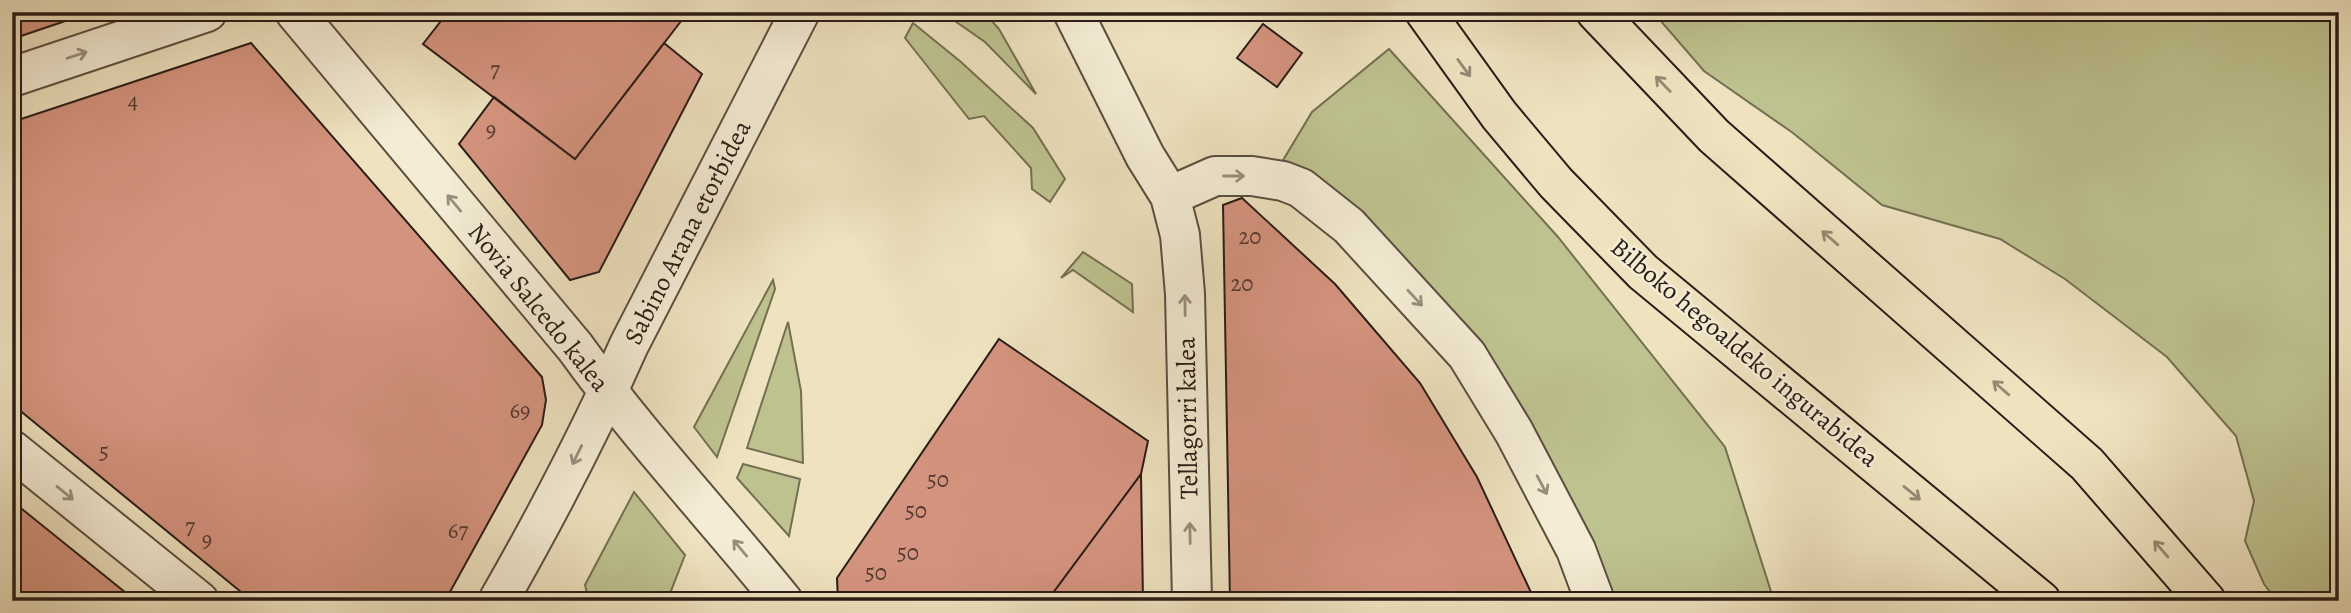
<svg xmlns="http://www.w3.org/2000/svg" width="2351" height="613" font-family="Alegreya,serif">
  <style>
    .green { fill: #bec28f; stroke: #746f52; stroke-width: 2 }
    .building { fill: #d4937e; stroke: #2a1c16; stroke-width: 2 }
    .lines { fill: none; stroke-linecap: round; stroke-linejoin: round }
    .minor-casing { stroke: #5b4e40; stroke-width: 42 }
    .highway-casing { stroke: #2a1c16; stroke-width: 42 }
    .minor { stroke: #f4ecd5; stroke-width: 38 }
    .highway { stroke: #eee2bf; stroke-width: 38 }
    .oneway { stroke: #998e7f }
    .oneway2 { stroke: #968973 }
    .labels { text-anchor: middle; stroke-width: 5; stroke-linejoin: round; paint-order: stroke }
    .number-label { font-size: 23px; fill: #543a30 }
    .street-label { font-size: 26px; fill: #2a1c16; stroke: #f4ecd5 }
  </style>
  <rect width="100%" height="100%" fill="#eee2bf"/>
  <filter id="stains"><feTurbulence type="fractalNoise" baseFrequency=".00286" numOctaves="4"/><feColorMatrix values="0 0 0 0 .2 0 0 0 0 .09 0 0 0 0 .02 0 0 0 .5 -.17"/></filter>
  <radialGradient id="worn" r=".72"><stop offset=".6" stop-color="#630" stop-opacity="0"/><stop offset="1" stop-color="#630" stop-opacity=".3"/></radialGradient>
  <!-- green -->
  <path class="green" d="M942 12H984L999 29 1036 94 985 42Z
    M1653 12H2339V601H2277L2264 584 2245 541 2254 501 2236 436 2167 357 2065 279 2000 239 1882 205 1793 133 1704 71Z
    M913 23 961 62 1033 128 1065 179 1050 202 1032 189 1031 168 984 116 969 119 905 38Z
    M1389 49 1558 237 1725 447 1774 601H1605L1549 479 1279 167 1312 112Z
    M1083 252 1132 284 1133 312 1073 270 1061 278Z
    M773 280 775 289 717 457 694 427Z
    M788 322 801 391 803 463 747 448Z
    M743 464 800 479 789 536 737 478Z
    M634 492 685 555 667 601H589L585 585Z"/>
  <!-- building -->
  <path class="building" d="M12 12H92L12 39Z
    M448 12H688L575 159 423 44Z
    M1263 24 1302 53 1277 87 1237 58Z
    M251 43 542 377 546 400 542 425 445 601H252L12 404V122Z
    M664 43 702 74 599 272 570 280 459 144 494 97 575 159Z
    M1242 198 1335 284 1420 383 1477 477 1535 601H1230L1223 205Z
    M999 339 1148 441 1141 474 1047 601H838L837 578Z
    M1141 474 1143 601H1047Z
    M12 501 136 601H12Z"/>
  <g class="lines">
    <defs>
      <path id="minor" d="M295 12 575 347C639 436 714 516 783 601
        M1073 12 1145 156 1170 196 1180 235 1185 294 1192 601
        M12 77 207 12
        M1170 196 1215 176H1252L1283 181 1301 188 1349 226 1467 355 1514 432 1576 550 1595 601
        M12 450 199 601
        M498 601C546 517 590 433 629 345L800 12"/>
      <path id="highway" d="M1425 12 1499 115 1556 183 1643 272 2041 601
        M1596 12 1714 136 2087 464 2206 601"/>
    </defs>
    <!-- minor casing -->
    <use href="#minor" class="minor-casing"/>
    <!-- highway casing -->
    <use href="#highway" class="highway-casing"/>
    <!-- minor -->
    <use href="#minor" class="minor"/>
    <!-- highway -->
    <use href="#highway" class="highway"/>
  </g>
  <!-- one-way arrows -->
  <defs><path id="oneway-shaft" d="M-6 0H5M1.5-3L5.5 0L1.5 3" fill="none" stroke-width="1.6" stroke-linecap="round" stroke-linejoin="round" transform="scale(1.75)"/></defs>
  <g class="oneway">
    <use href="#oneway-shaft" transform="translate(77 55) rotate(-18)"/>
    <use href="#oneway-shaft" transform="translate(1234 176)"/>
    <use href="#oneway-shaft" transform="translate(454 203) rotate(-130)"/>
    <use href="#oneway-shaft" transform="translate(1415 298) rotate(47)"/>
    <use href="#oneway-shaft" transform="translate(1185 305) rotate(-91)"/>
    <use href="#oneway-shaft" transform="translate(577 455) rotate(116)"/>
    <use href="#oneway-shaft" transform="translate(1542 485) rotate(62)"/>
    <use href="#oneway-shaft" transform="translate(65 493) rotate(39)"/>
    <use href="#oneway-shaft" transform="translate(1190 533) rotate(-91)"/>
    <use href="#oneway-shaft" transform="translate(740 548) rotate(-130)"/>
  </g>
  <g class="oneway2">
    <use href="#oneway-shaft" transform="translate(1464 68) rotate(54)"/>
    <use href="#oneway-shaft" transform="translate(1663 84) rotate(-134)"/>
    <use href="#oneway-shaft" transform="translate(1830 238) rotate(-139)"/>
    <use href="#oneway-shaft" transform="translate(2001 388) rotate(-139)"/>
    <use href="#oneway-shaft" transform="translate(1912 493) rotate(39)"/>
    <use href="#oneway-shaft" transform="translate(2161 549) rotate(-131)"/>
  </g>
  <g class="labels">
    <!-- number labels -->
    <g class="number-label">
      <text x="495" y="77">7</text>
      <text x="133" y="108">4</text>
      <text x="491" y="137">9</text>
      <text x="1250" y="244">20</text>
      <text x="1242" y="291">20</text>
      <text x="520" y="418">69</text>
      <text x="104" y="459">5</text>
      <text x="938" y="487">50</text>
      <text x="916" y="518">50</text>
      <text x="190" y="534">7</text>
      <text x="458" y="538">67</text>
      <text x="207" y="547">9</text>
      <text x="908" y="560">50</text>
      <text x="876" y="580">50</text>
    </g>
    <!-- street labels -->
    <g class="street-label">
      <text transform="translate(687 232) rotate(-63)" y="9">Sabino Arana etorbidea</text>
      <text transform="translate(539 307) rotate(51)" y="9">Novia Salcedo kalea</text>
      <text transform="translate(1745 352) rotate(40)" y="9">Bilboko hegoaldeko ingurabidea</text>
      <text transform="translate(1187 418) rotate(-91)" y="9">Tellagorri kalea</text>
    </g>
  </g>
  <!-- margin -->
  <rect width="2351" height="613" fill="none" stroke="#eee2bf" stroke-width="42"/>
  <rect x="14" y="14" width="2323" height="585" fill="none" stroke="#2a1c16" stroke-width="3.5"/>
  <rect x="21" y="21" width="2309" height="571" fill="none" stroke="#2a1c16" stroke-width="2"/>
  <rect width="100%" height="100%" filter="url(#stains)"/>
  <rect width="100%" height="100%" fill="url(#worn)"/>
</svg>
